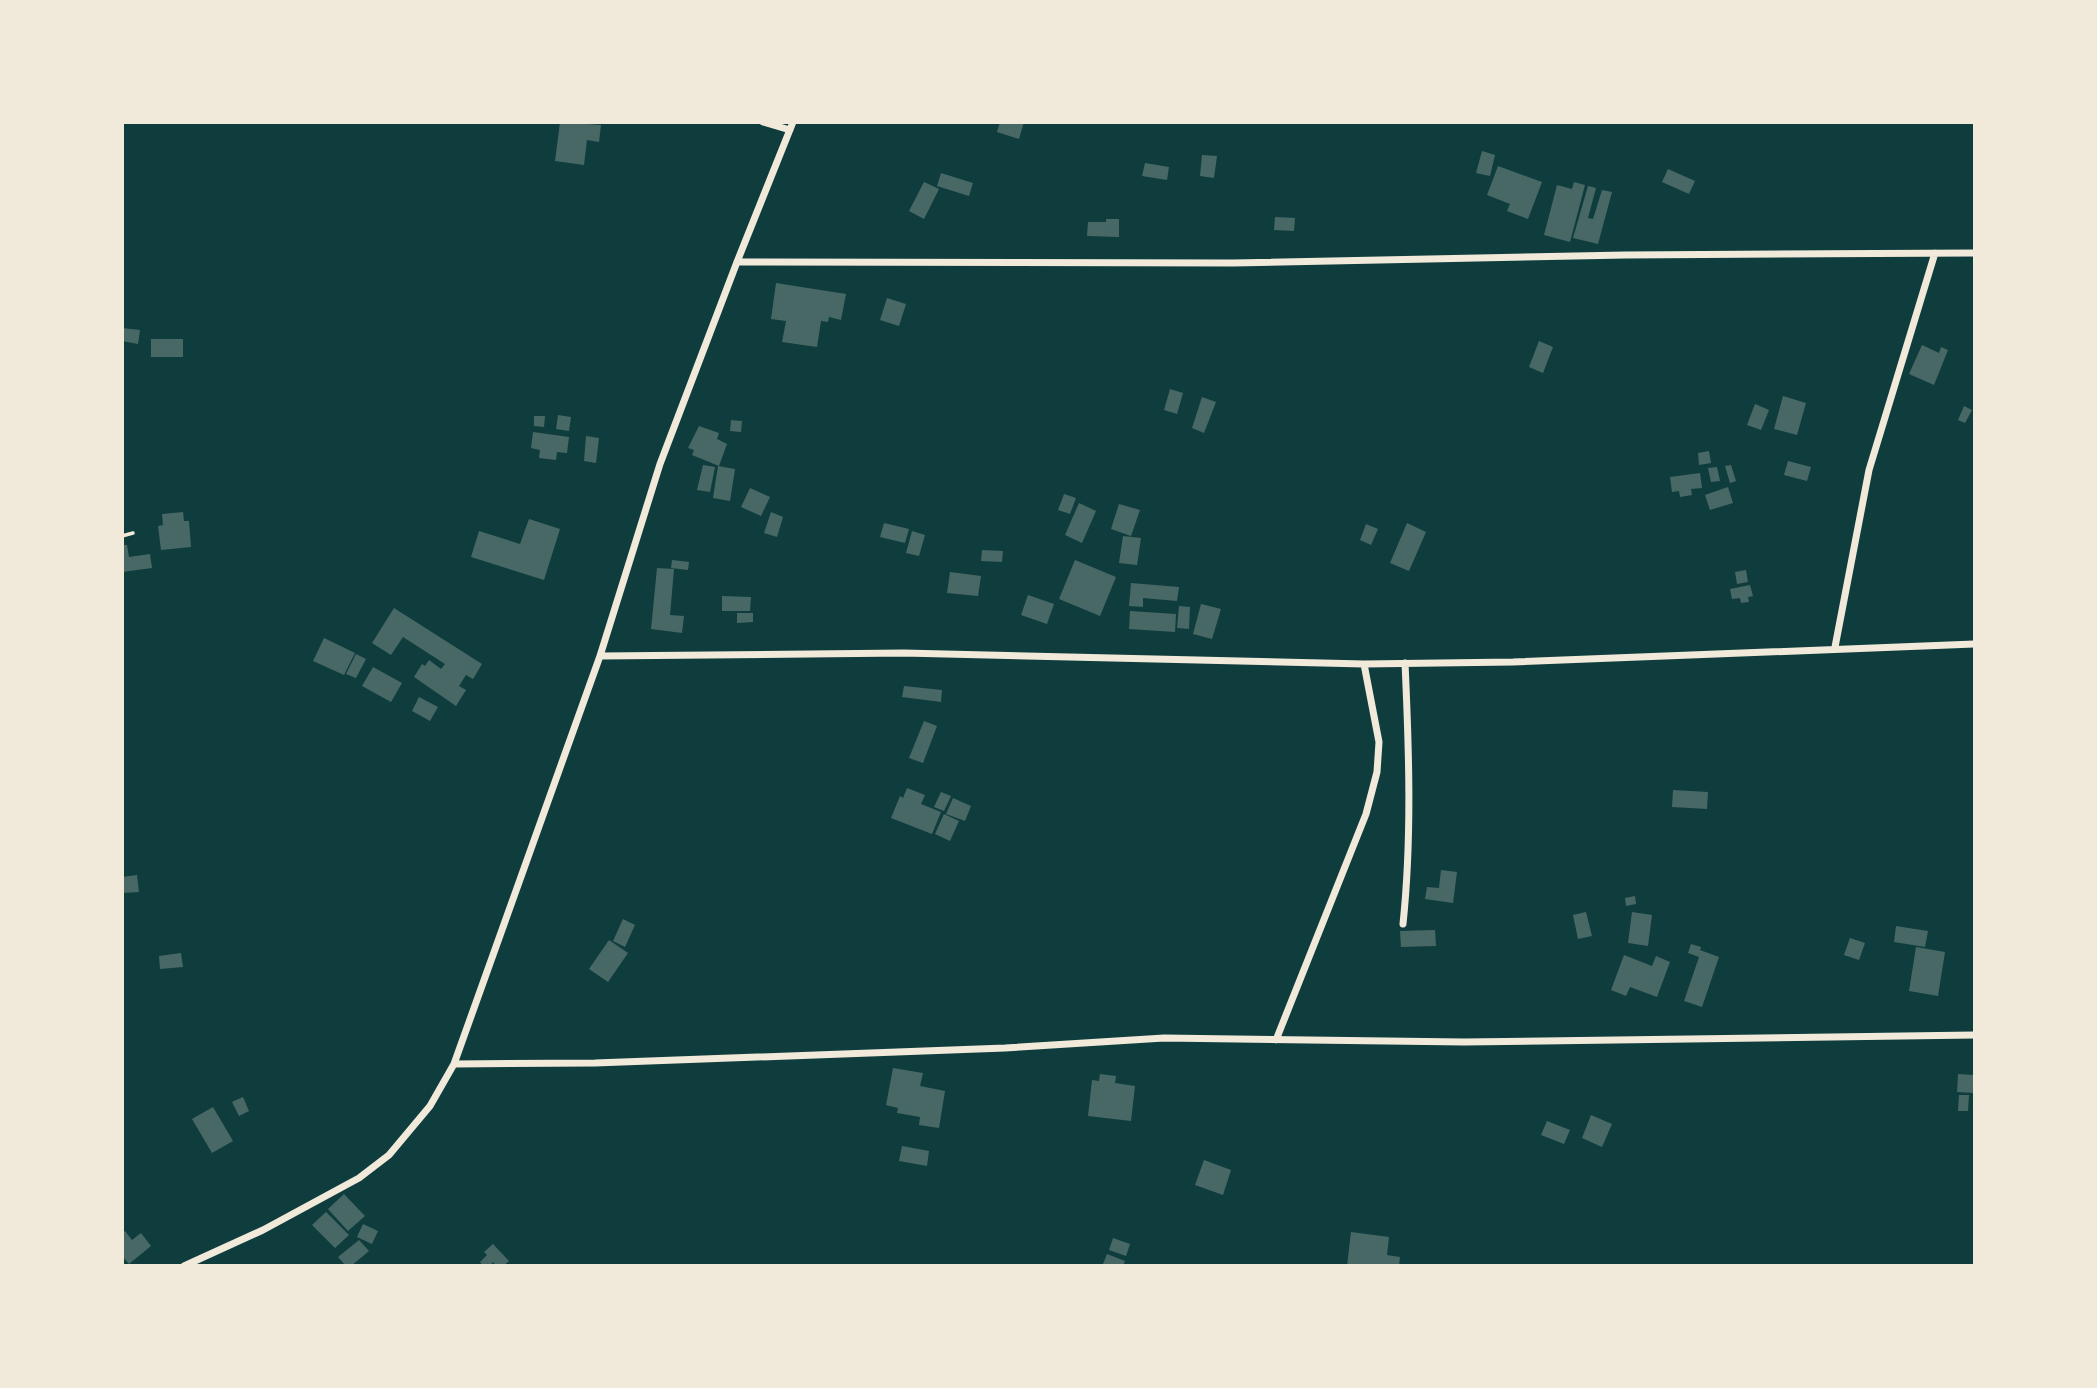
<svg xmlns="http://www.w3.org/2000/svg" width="2097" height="1388" font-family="'IBM Plex Sans',sans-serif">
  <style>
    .building { fill: #486865 }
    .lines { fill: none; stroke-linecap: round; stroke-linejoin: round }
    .path { stroke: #f1e9da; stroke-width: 3.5 }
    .minor { stroke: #f1e9da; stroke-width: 7 }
  </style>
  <rect width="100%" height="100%" fill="#0f3d3e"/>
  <!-- building -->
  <path class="building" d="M560 122 601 125 599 142 587 140 584 165 555 161Z
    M1000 122H1024L1019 139 997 132Z
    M1482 151 1495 155 1490 176 1476 173Z
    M1202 155 1217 156 1214 178 1200 176Z
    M1145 163 1169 167 1167 180 1142 176Z
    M1498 166 1542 182 1528 219 1507 211 1510 204 1487 195Z
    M1668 169 1695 181 1689 194 1662 182Z
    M941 173 973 183 969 196 937 186Z
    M924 182 939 189 924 219 909 211Z
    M1574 182 1585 185 1570 242 1544 235 1557 185 1572 189Z
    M1588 186 1596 188 1588 218 1593 219 1602 190 1612 192 1598 244 1573 238Z
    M1275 217 1295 218 1294 231 1274 230Z
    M1106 219H1119V237L1087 236 1088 222H1106Z
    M776 283 846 294 841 320 829 317 828 322 821 321 817 347 782 342 786 321 771 319Z
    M887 298 906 304 899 326 880 320Z
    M122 328 140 330 138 344 122 341Z
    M151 339H183V357H151Z
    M1539 341 1553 347 1543 373 1529 367Z
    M1922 345 1939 353 1941 347 1948 350 1934 385 1909 374Z
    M1170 389 1183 393 1177 414 1164 410Z
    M1783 396 1806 403 1797 435 1774 429Z
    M1202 397 1216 402 1204 433 1192 428Z
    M1755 404 1769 410 1761 430 1747 425Z
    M1964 406 1972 410 1965 423 1958 420Z
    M558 415 571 417 569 431 556 429Z
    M534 416H545L544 427 534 426Z
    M731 420 742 421 741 432 730 431Z
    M699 426 719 433 717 439 727 444 719 466 692 455 694 450 688 448Z
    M533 432 569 437 567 453 557 452 556 460 539 458 540 450 531 448Z
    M586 436 599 438 596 463 584 461Z
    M1709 451 1711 463 1699 465 1698 453Z
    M1788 461 1811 467 1807 481 1784 475Z
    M703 465 715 467 710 492 697 490Z
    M1731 465 1736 481 1730 483 1725 466Z
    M718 466 735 469 730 501 713 498Z
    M1717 467 1720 481 1711 482 1708 468Z
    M1700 473 1702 488 1691 489 1692 495 1680 497 1679 491 1672 492 1670 477Z
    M1728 487 1733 503 1710 510 1705 495Z
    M750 488 770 497 761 516 741 507Z
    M1064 494 1076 498 1070 514 1058 510Z
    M1079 503 1096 511 1082 543 1065 535Z
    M1119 504 1140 510 1131 536 1111 529Z
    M183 512 184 521H189L191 547 161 550 158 526 163 525 162 514Z
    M771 512 783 517 777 537 764 533Z
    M529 519 560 529 544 580 471 557 479 531 520 544Z
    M884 523 909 529 905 543 880 537Z
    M1407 523 1426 532 1409 571 1390 563Z
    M1366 524 1378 529 1371 545 1360 540Z
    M912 531 925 535 919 556 906 553Z
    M1123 536 1141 538 1137 565 1119 563Z
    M122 545H127L129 557 150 554 152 568 122 572Z
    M982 550 1003 551 1002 562 981 561Z
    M672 560 689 562 688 570 671 568Z
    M1075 560 1116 577 1100 616 1059 599Z
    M657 568 674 569 670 615 684 616 682 633 651 629Z
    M1746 570 1748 582 1737 584 1735 572Z
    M950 572 981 576 978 596 947 593Z
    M1131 583 1179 587 1177 601 1143 598V607L1129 606Z
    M1750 585 1753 596 1748 597 1749 602 1741 603 1740 598 1732 599 1730 589Z
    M1028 595 1054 604 1047 624 1021 615Z
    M722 596 751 597 750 611H722Z
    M1201 604 1221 609 1212 639 1193 634Z
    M1179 606 1190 607 1189 629 1177 628Z
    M394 608 482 664 473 679 466 675 459 686 466 690 456 706 414 677 422 664 425 666 429 660 441 669 445 664 403 637 391 655 372 643Z
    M1130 611 1176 614 1175 632 1129 629Z
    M737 613H753V622L737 623Z
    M324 638 355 653 344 675 313 661Z
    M356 654 366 659 356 678 346 674Z
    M373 667 402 683 391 702 362 686Z
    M904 686 942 690 941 702 902 697Z
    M419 697 438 707 430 721 412 711Z
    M924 721 937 726 923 763 909 758Z
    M907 788 925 795 921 804 941 812 932 834 891 818 900 796 903 798Z
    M1673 790 1708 792 1707 809 1672 807Z
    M941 792 951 796 944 811 934 807Z
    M953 798 971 806 965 821 946 814Z
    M944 814 959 821 950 841 935 834Z
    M1441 870 1457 872 1453 903 1425 899 1427 887 1439 888Z
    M137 875 139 892 122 893V877Z
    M1635 896 1636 904 1626 906 1625 898Z
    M1586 912 1592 936 1578 939 1573 915Z
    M1632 912 1652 915 1648 946 1628 943Z
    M623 919 635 925 625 947 613 941Z
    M1896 926 1928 931 1925 947 1894 942Z
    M1435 930 1436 946 1401 947 1400 931Z
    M1850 938 1865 943 1859 960 1844 955Z
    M609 940 628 953 608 982 589 969Z
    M1691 944 1701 947 1700 950 1719 957 1702 1007 1684 1001 1699 957 1688 953Z
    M1916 947 1945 952 1938 996 1909 991Z
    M181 953 183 967 160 969 159 956Z
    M1624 955 1652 966 1656 956 1670 962 1657 997 1630 987 1626 996 1611 990Z
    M893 1068 923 1073 920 1086 945 1091 939 1128 919 1125 920 1117 897 1113 898 1108 886 1105Z
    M1100 1074 1116 1076 1115 1083 1135 1086 1131 1121 1088 1116 1092 1080 1099 1081Z
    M1958 1074 1974 1075V1093L1957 1092Z
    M1959 1095H1969L1968 1111H1958Z
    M243 1097 249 1111 239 1116 232 1102Z
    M213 1107 233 1141 212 1153 192 1119Z
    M1591 1115 1612 1124 1602 1147 1582 1138Z
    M1547 1121 1570 1130 1564 1144 1541 1135Z
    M902 1146 929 1151 927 1166 899 1161Z
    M1204 1160 1231 1170 1223 1195 1195 1185Z
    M344 1194 365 1216 348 1231 328 1209Z
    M326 1212 349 1235 335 1248 312 1225Z
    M363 1224 378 1231 372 1244 357 1237Z
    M125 1231 132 1240 141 1233 151 1246 129 1264 122 1256V1233Z
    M1351 1232 1389 1237 1387 1255 1400 1257 1399 1266H1347Z
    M1113 1238 1130 1244 1126 1256 1109 1250Z
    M359 1240 369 1251 351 1266H346L338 1257Z
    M493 1244 509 1261 503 1266H496L493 1262 490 1266H483L480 1262 487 1255 484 1252Z
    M1107 1254 1125 1261 1123 1266 1103 1264Z"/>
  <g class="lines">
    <!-- path -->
    <path class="path" d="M122 536 133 533"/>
    <!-- minor -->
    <path class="minor" d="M763 122 790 130
      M737 262 1233 263 1625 255 1974 253
      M1835 647 1869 470 1935 253
      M600 656 904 653 1364 664 1513 662 1974 644
      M1403 924C1412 838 1409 750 1405 663
      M1276 1040 1366 814 1377 772 1379 742 1364 664
      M454 1064 595 1063 1005 1048 1164 1038 1464 1042 1974 1035
      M184 1266 263 1230 359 1178 389 1155 430 1106 454 1064 600 656 660 464 737 262 793 122"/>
  </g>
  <!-- border -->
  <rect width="2097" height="1388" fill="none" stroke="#f1e9da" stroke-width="248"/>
</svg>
